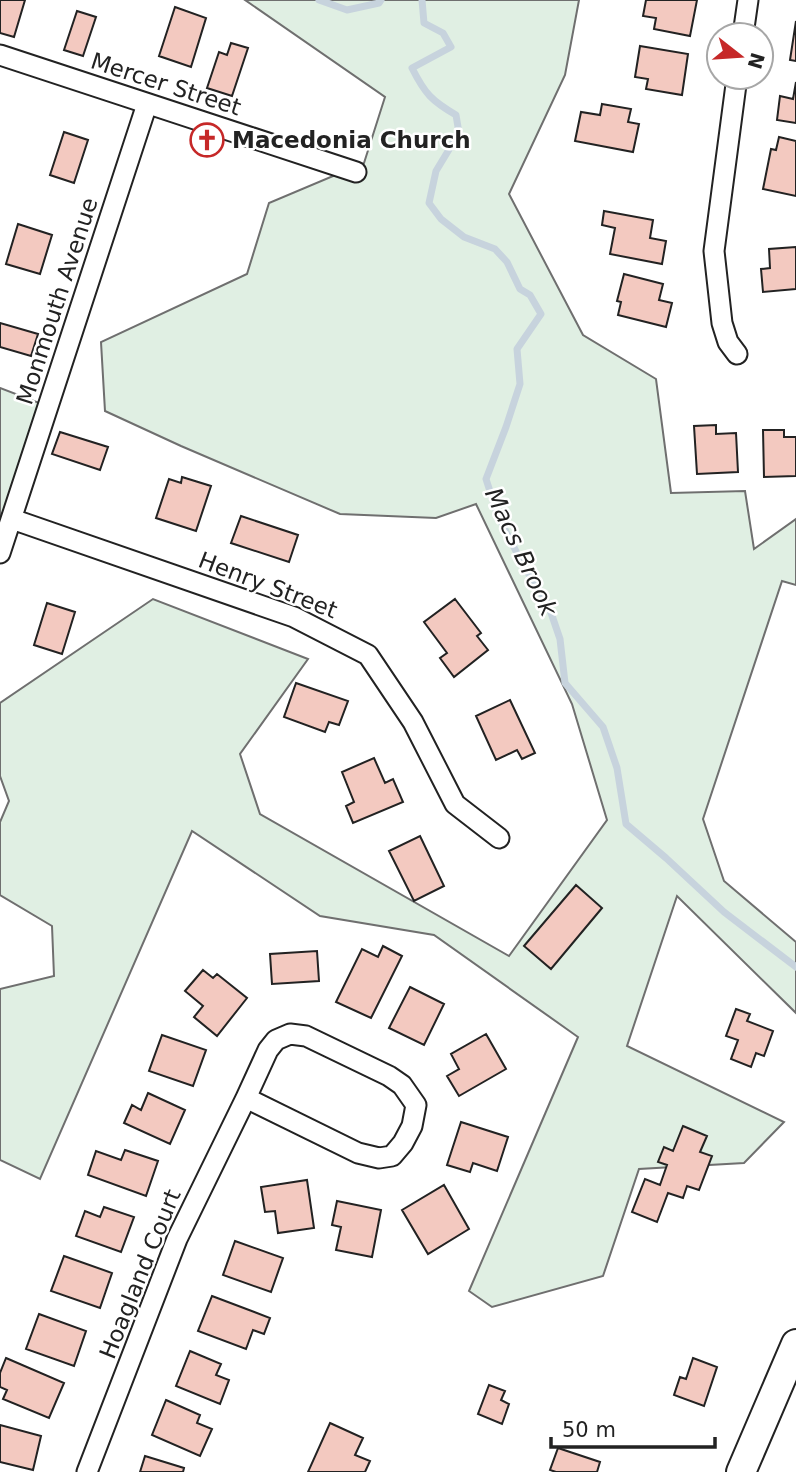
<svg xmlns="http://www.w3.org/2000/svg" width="796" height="1472" font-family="'DejaVu Sans',sans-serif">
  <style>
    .green { fill: #e0efe3; stroke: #6f6f6f; stroke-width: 2 }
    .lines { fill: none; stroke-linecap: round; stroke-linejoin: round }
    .stream { stroke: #c7d3dd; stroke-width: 7 }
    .building { fill: #f3c9c0; stroke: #222; stroke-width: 2 }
    .street-casing { stroke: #222; stroke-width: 23 }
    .secondary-casing { stroke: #222; stroke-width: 32 }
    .street { stroke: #fff; stroke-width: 19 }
    .secondary { stroke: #fff; stroke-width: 28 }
    .labels { text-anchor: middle; stroke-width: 5; stroke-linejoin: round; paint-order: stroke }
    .street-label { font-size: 23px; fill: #222; stroke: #fff }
    .poi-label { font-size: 23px; font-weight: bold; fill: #222; stroke: #fff; text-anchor: start }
    .water-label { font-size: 24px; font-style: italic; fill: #222; stroke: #fff }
  </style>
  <rect width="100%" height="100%" fill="#fff"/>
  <!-- green -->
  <path class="green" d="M245 0H579L565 75 509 194 583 335 656 379 671 493 745 491 754 549 796 519V585L782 581 703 819 724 881 796 942V1013L677 896 627 1046 784 1122 744 1163 639 1169 603 1276 492 1307 469 1291 578 1037 434 935 320 916 192 831 40 1179 0 1160V989L54 976 52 926 0 895V822L9 801 0 776V703L153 599 308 659 240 754 260 814 509 956 607 820 572 704 476 504 436 518 340 514 181 446 105 411 101 342 247 274 269 203 364 163 385 97Z
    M0 388 42 404 0 529Z"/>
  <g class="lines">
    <!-- stream -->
    <path class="stream" d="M319 0 347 10 379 3 381 0
      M422 0 424 23 443 33 451 47 412 68C425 94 432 101 456 115L459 133 436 171 429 203 441 219 464 237 495 249 507 262 520 289 530 295 541 314 517 349 520 384 506 427 486 479 498 516 523 565 548 604 560 639 565 683 603 727 617 768 626 824 666 858 724 912 796 967"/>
  </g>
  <!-- building -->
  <path class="building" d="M0 0H25L14 37 0 33Z
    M646 0H697L690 36 654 29 656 18 643 16Z
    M175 7 206 18 191 67 159 56Z
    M77 11 96 17 83 56 64 50Z
    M796 21V61L790 60Z
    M231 43 248 48 232 96 207 88 219 52 227 55Z
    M640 46 688 54 682 95 646 89 648 79 635 77Z
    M796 82V123L777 120 780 96 793 99Z
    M602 104 631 109 628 122 639 124 633 152 575 141 581 112 600 115Z
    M64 132 88 140 74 183 50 175Z
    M779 137 796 141V196L763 189 771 149 776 150Z
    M604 211 653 220 650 238 666 241 662 264 610 254 615 228 602 225Z
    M18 224 52 235 40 274 6 264Z
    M796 247V289L763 292 761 269 770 268 769 249Z
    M624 274 663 284 659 300 672 303 666 327 618 315 621 302 617 301Z
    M0 323 38 334 31 356 0 347Z
    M716 425V434L736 433 738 472 697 474 694 426Z
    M763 430H784V437H796V476L764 477Z
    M60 432 108 447 100 470 52 454Z
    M182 477 211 486 196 531 156 518 169 479 181 483Z
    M241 516 298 535 289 562 231 543Z
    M455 599 481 633 477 636 488 650 454 677 440 658 447 653 424 622Z
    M47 603 75 612 62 654 34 645Z
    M296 683 348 701 339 725 329 722 325 732 284 717Z
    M510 700 535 753 522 759 517 750 496 760 476 716Z
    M374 758 385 783 393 779 403 802 353 823 346 806 354 802 342 772Z
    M420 836 444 886 414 901 389 851Z
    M576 885 602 908 551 969 524 946Z
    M383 946 402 956 371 1018 336 1002 362 949 378 957Z
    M317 951 319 981 272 984 270 954Z
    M203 970 213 978 217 974 247 998 217 1036 194 1017 203 1006 185 991Z
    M410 987 444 1004 424 1045 389 1028Z
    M736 1009 750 1014 747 1021 773 1031 764 1056 756 1053 751 1067 731 1059 738 1040 726 1036Z
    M486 1034 506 1069 459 1096 447 1076 459 1069 451 1054Z
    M162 1035 206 1050 193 1086 149 1071Z
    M148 1093 185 1110 170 1144 124 1123 132 1105 141 1110Z
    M461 1122 508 1137 497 1171 473 1163 470 1172 447 1165Z
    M683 1126 707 1136 700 1152 712 1156 699 1190 687 1186 683 1198 668 1193 657 1222 632 1212 645 1179 660 1185 667 1165 658 1162 664 1147 673 1151Z
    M125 1150 158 1161 146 1196 88 1175 96 1151 121 1160Z
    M307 1180 314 1228 278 1233 275 1211 265 1212 261 1187Z
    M444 1185 469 1229 428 1254 402 1210Z
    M337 1201 381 1210 372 1257 336 1250 341 1227 332 1225Z
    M104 1207 134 1217 121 1252 76 1236 85 1211 100 1217Z
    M235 1241 283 1258 271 1292 223 1275Z
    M64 1256 112 1273 100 1308 51 1291Z
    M212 1296 270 1318 264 1334 253 1330 246 1349 198 1331Z
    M39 1314 86 1331 74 1366 26 1349Z
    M190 1351 221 1364 216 1375 229 1380 220 1404 176 1386Z
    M6 1358 64 1383 49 1418 3 1399 7 1390 0 1387V1373Z
    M693 1358 717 1367 704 1406 674 1395 680 1377 686 1379Z
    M489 1385 505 1391 501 1400 509 1404 502 1424 478 1414Z
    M166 1400 200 1415 197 1423 212 1429 200 1456 152 1435Z
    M330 1423 363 1438 355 1455 370 1461 365 1472H308Z
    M0 1425 41 1436 33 1470 0 1462Z
    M558 1448 600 1462 597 1472H556L550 1470Z
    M145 1456 184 1468 183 1472H140Z"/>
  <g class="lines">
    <defs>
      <path id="street" d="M743 35 748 0
        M0 55 356 172
        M737 354 728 342 722 323 714 251 737 77
        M12 519 294 617 368 655 413 722 455 804 499 838
        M0 553 147 104
        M290 1034 306 1036 389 1076 402 1085 416 1105 412 1126 403 1143 392 1156 379 1158 358 1153 246 1098 268 1050 276 1040Z
        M87 1472 177 1239 246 1098"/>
      <path id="secondary" d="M741 1472 796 1344"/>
    </defs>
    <!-- street casing -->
    <use href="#street" class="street-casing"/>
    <!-- secondary casing -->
    <use href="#secondary" class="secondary-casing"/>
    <!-- street -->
    <use href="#street" class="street"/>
    <!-- secondary -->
    <use href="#secondary" class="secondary"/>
  </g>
  <!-- icons -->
  <defs>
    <symbol id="church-ring" viewBox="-11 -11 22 22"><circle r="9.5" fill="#fff" stroke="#c62828" stroke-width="1.5"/><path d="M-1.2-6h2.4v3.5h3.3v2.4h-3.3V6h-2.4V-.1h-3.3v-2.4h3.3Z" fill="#c62828"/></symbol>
  </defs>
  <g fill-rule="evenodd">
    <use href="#church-ring" x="188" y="121" width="38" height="38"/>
  </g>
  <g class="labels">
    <!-- street labels -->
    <g class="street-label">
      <text transform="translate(166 84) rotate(18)" y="8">Mercer Street</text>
      <text transform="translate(57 301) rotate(-72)" y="8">Monmouth Avenue</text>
      <text transform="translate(268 585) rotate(21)" y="8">Henry Street</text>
      <text transform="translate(140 1274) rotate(-68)" y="8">Hoagland Court</text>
    </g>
    <!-- poi labels -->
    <g class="poi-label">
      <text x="232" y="148">Macedonia Church</text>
    </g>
    <!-- water labels -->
    <g class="water-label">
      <text transform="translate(521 552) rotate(65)" y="8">Macs Brook</text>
    </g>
  </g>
  <!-- north arrow -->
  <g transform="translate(740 56) rotate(107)"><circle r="33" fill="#ffffff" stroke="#a7a7a7" stroke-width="2"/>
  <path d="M0-5L12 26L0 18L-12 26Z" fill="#c62828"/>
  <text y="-10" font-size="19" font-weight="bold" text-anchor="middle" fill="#222222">N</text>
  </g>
  <!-- scale -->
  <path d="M551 1437v10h164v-10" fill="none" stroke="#222222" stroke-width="3.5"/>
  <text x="562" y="1437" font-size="21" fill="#222222" stroke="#ffffff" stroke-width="5" paint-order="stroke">50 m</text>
</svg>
